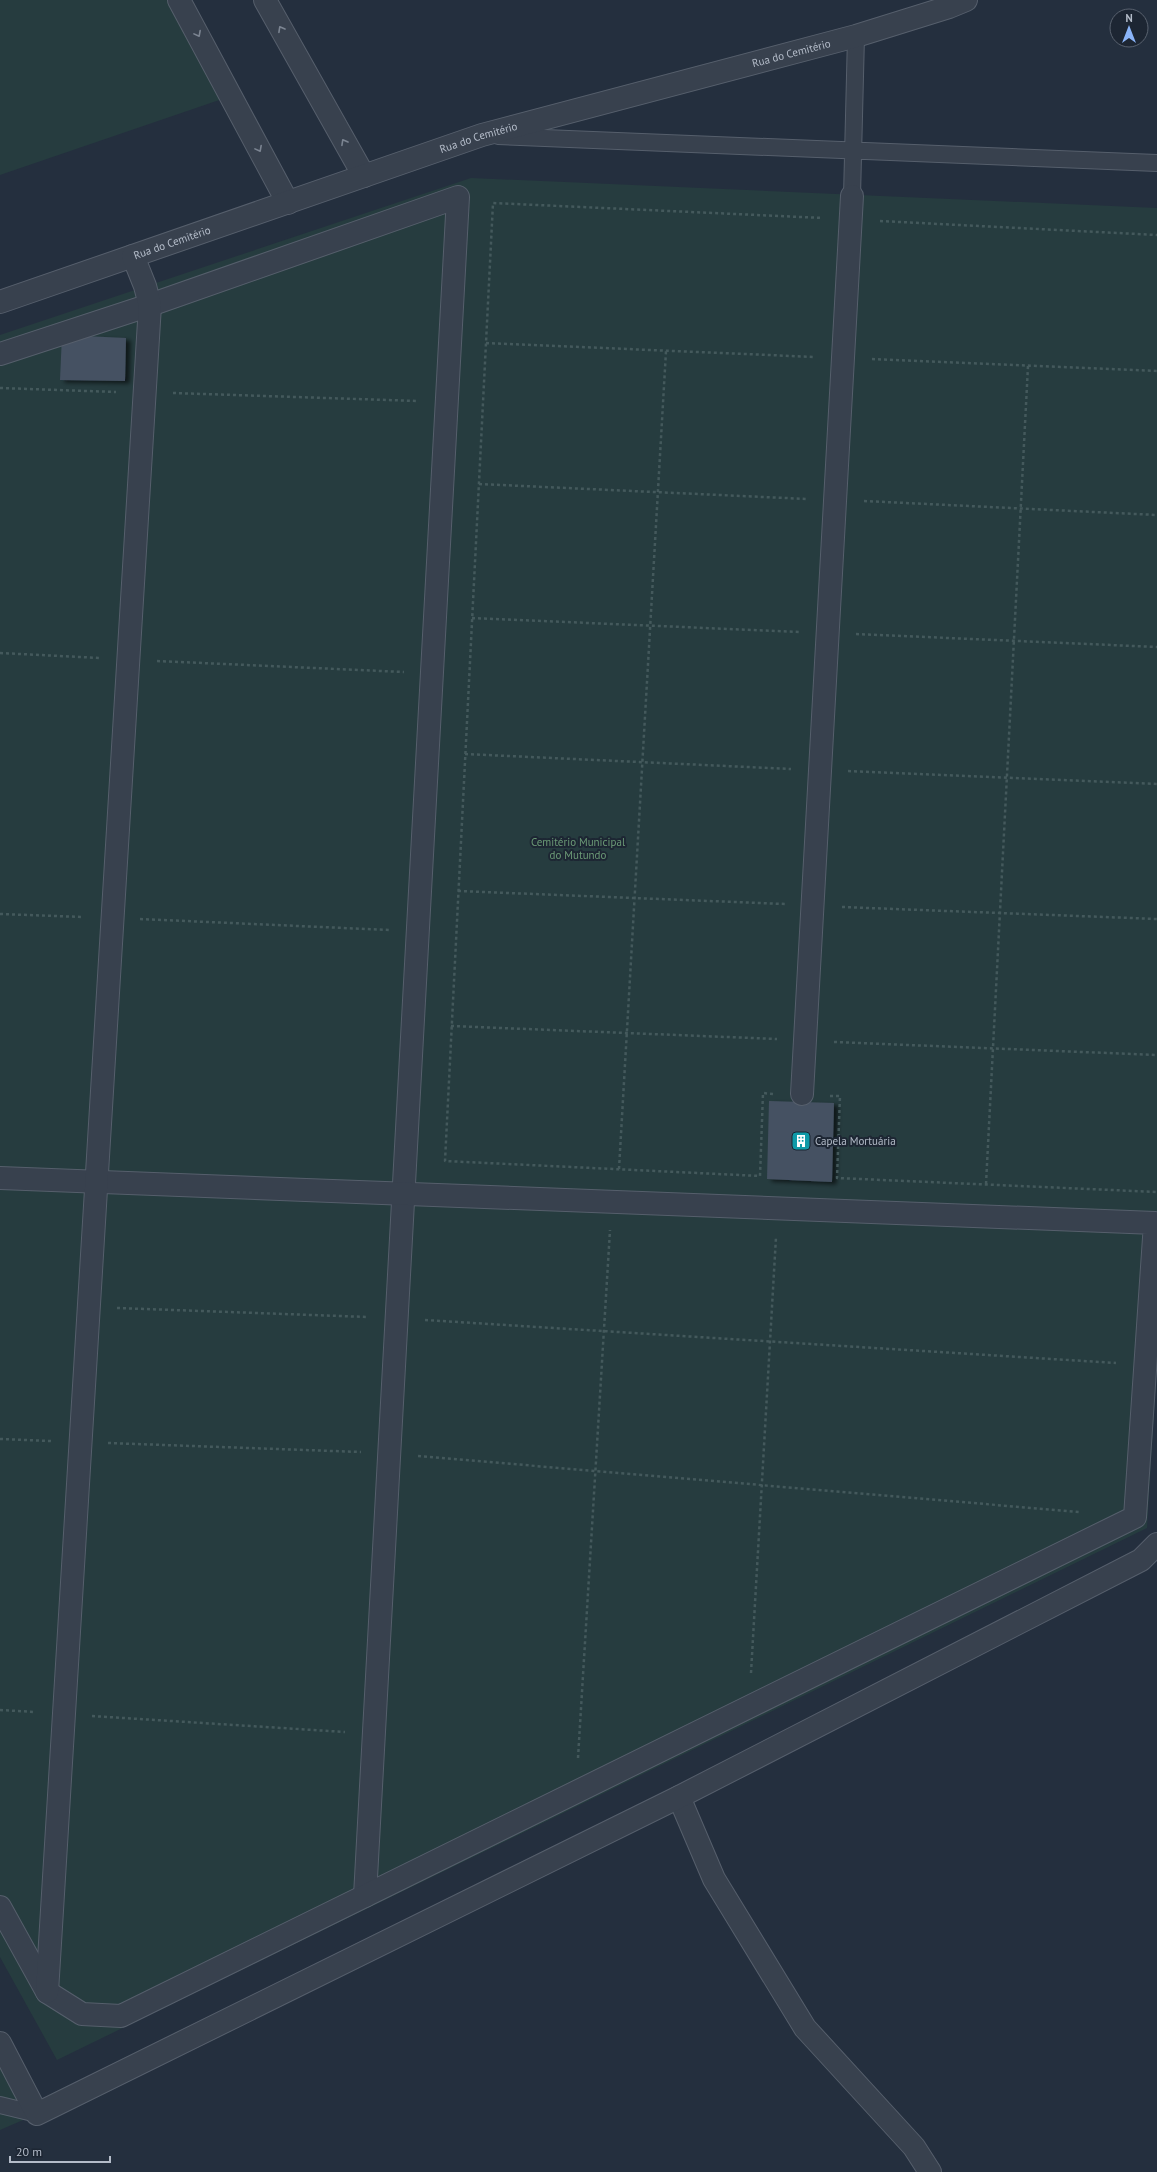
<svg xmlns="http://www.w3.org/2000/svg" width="1157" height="2172" font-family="'PT Sans',sans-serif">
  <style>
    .green { fill: #263c3f }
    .building { fill: #455162; filter: url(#shadow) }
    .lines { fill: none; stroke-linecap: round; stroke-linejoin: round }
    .lane-casing { stroke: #565f6c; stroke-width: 18 }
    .street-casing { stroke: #565f6c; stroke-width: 24 }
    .path { stroke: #44595c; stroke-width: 2.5; stroke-dasharray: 3 3; stroke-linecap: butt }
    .lane { stroke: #38414e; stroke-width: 16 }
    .street { stroke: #38414e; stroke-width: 22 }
    .oneway { stroke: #7c8592 }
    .labels { text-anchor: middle; stroke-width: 4; stroke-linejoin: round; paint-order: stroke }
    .street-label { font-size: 11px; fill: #b4bcc9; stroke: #1d2633 }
    .park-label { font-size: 11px; fill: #6b9a76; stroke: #1d2633 }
    .poi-label { font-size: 11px; fill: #b4bcc9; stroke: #1d2633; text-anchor: start }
  </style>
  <defs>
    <filter id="shadow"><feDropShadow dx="4.5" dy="2.5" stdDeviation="2" flood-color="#0009"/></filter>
  </defs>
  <rect width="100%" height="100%" fill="#242f3e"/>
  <!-- green -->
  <path class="green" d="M0 0H179L231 96 0 175Z
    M471 178 1157 208V1362L1147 1528 57 2060 0 1957V335Z
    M0 2043 37 2114 0 2130Z"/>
  <!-- building -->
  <path class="building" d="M62 335 126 338 125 381 60 380Z
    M769 1101 834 1103 832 1182 767 1179Z"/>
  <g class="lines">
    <defs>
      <path id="lane" d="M498 136 1157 163
        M852 196 856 36
        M0 2105 37 2114"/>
      <g id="street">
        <path d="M179 0 288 203"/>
        <path d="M265 0 364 176"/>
        <path id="s1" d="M0 302 482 135 856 36 949 7 966 0"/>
        <path d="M0 354 150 305 458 197 365 1896"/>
        <path d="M802 1094 852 196"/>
        <path d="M0 1178 1155 1223 1135 1517 121 2016 82 2014 47 1992 0 1907"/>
        <path d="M679 1797 714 1879 805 2028 914 2147 930 2172"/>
        <path d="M47 1992 150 305 145 286 133 256"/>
        <path d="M0 2043 37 2114 679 1797 1141 1560 1157 1544"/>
      </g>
    </defs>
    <!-- lane casing -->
    <use href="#lane" class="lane-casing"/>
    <!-- street casing -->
    <use href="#street" class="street-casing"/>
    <!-- path -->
    <path class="path" d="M880 221 1157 235
      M486 343 815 357
      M872 359 1157 371
      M0 388 116 392
      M173 393 418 401
      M479 484 807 499
      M864 501 1157 515
      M472 618 799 632
      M856 634 1157 647
      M0 653 100 658
      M157 661 404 672
      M465 754 791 769
      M848 771 1157 784
      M458 891 785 904
      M842 907 1157 919
      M0 914 83 917
      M140 919 389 930
      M451 1026 777 1039
      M834 1042 1157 1055
      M773 1094 763 1093 760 1176 445 1161 493 203 823 218
      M830 1096H840L837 1178 1157 1192
      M619 1169 666 351
      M986 1184 1028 366
      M117 1308 368 1317
      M425 1320 1116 1363
      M0 1439 51 1441
      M108 1443 361 1452
      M418 1456 1079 1512
      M751 1673 776 1237
      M0 1710 35 1712
      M92 1716 345 1732
      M578 1758 610 1230"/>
    <!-- lane -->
    <use href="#lane" class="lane"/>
    <!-- street -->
    <use href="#street" class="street"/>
  </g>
  <!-- one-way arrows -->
  <defs><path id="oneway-chevron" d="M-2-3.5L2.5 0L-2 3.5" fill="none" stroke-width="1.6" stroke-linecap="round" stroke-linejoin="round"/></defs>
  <g class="oneway">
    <use href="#oneway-chevron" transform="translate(281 29) rotate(-119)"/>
    <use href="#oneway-chevron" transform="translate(198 34) rotate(62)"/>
    <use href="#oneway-chevron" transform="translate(344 142) rotate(-119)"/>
    <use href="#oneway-chevron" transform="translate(259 149) rotate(62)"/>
  </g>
  <!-- icons -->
  <defs>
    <symbol id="building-square" viewBox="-11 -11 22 22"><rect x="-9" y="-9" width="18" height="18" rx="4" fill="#0f9aa8" stroke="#1d2633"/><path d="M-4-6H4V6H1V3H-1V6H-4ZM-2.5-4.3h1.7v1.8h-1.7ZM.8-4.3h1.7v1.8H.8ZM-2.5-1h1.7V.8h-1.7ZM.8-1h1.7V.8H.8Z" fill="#fff"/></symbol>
  </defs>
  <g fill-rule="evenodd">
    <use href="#building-square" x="790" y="1130" width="22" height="22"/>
  </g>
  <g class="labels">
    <!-- street labels -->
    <g class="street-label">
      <text dy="4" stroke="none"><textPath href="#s1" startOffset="830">Rua do Cemitério</textPath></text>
      <text dy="4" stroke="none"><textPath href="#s1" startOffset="506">Rua do Cemitério</textPath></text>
      <text dy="4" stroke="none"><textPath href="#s1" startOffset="182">Rua do Cemitério</textPath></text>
    </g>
    <!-- park labels -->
    <g class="park-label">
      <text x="578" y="846">Cemitério Municipal<tspan x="578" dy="13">do Mutundo</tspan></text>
    </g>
    <!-- poi labels -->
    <g class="poi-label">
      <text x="815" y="1145">Capela Mortuária</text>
    </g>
  </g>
  <!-- north arrow -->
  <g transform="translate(1129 28)"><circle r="19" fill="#1d2633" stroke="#59626f"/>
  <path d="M0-3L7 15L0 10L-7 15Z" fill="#8ab4f8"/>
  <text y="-6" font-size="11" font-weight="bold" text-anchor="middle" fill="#b4bcc9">N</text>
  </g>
  <!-- scale -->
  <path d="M10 2156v6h100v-6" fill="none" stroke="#b4bcc9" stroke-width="2"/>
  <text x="16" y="2156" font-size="12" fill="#b4bcc9" stroke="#1d2633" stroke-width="3" paint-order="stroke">20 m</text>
</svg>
